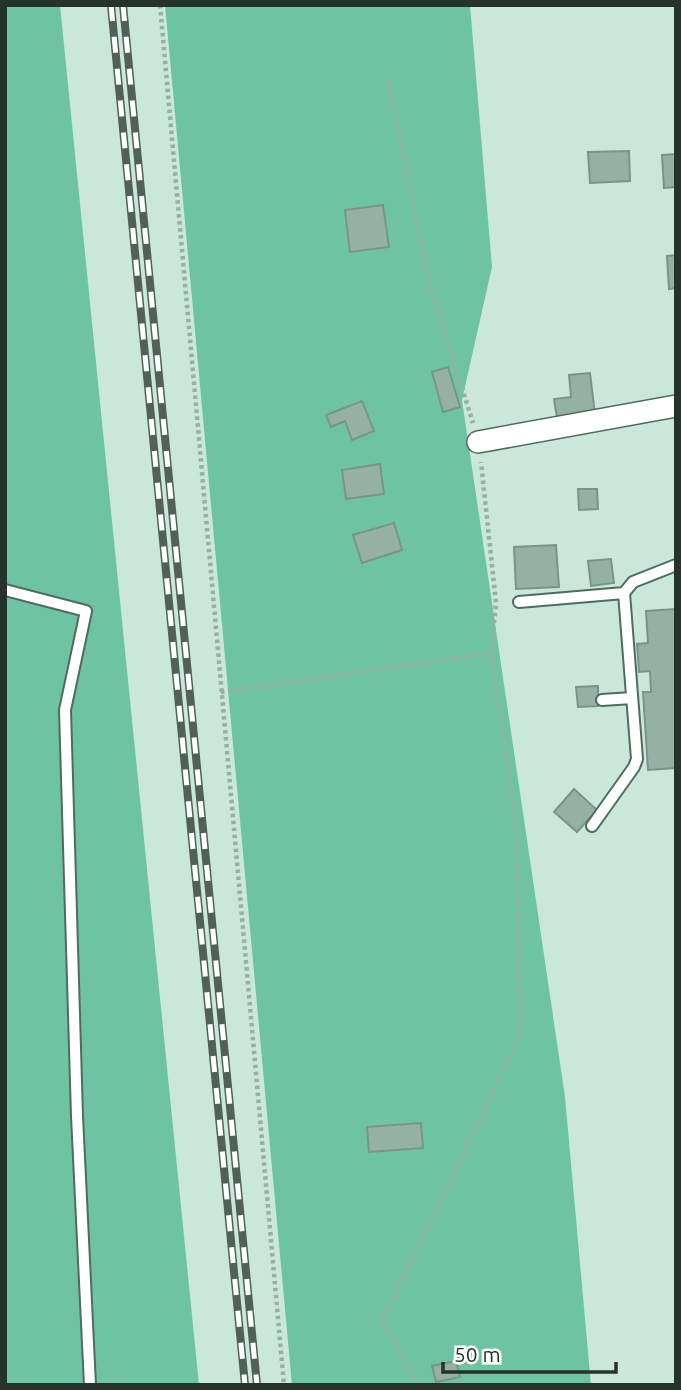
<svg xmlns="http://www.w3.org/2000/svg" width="681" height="1390" font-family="Ubuntu,sans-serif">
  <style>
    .green { fill: #6ec4a2 }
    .building { fill: #94b1a4; stroke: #799589; stroke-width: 2 }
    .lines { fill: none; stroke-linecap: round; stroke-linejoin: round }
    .service-casing { stroke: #506b60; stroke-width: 14 }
    .minor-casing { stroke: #506b60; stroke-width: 24 }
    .path { stroke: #97afa4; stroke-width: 4.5; stroke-dasharray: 3.5 3.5; stroke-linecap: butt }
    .service { stroke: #fff; stroke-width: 10 }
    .minor { stroke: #fff; stroke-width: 21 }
    .rail-casing { stroke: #516159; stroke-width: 8 }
    .rail { stroke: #fff; stroke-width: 5; stroke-dasharray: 16; stroke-linecap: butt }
  </style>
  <rect width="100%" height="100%" fill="#cae8da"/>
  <!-- green -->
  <path class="green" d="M5 5H60L199 1385H5Z
    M165 5H470L492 267 462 400 565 1097 591 1385H292Z"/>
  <!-- building -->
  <path class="building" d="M629 151 630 181 590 183 588 152Z
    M676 154V187L664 188 662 155Z
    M383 205 389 247 350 252 345 210Z
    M676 255V288L669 289 667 256Z
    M448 367 460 407 443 412 432 372Z
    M590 373 595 414 557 418 554 399 571 397 569 375Z
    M362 401 374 431 352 440 345 421 331 427 326 415Z
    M380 464 384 494 346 499 342 470Z
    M578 489H597L598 509 579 510Z
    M394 523 402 550 362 563 353 535Z
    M556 545 559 587 516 589 514 547Z
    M611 559 614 583 591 586 588 561Z
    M676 609V768L648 770 643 692H651L650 671 639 672 637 644 648 643 646 611Z
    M598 686V706L578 707 576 687Z
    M574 789 597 810 577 832 554 812Z
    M421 1123 423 1148 369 1152 367 1127Z
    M456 1361 460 1377 436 1382 432 1366Z"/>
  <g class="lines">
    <defs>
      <path id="service" d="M5 590 86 611 65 710 77 1116 90 1385
        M519 602 624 593
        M602 700 632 698
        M592 826 634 767 637 759 624 593 633 582 676 565"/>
      <path id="minor" d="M478 442 676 406"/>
    </defs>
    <!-- service casing -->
    <use href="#service" class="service-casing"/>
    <!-- minor casing -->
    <use href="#minor" class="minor-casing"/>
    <!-- path -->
    <path class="path" d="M160 5 284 1385
      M389 81 430 286 473 423
      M221 692 491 653
      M418 1385 382 1320 520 1036 517 831 491 653 496 603 481 462"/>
    <!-- service -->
    <use href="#service" class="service"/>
    <!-- minor -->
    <use href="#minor" class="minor"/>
    <defs>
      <path id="rail" d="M111 5 245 1385
        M123 5 257 1385"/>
    </defs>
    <!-- rail casing -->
    <use href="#rail" class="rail-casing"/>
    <!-- rail -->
    <use href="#rail" class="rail"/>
  </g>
  <!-- border -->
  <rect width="681" height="1390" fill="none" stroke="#26322c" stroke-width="14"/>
  <!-- scale -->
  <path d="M443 1362v10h173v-10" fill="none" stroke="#26322c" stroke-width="3.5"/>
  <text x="454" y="1362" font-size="21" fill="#26322c" stroke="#ffffff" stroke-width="5" paint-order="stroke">50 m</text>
</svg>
